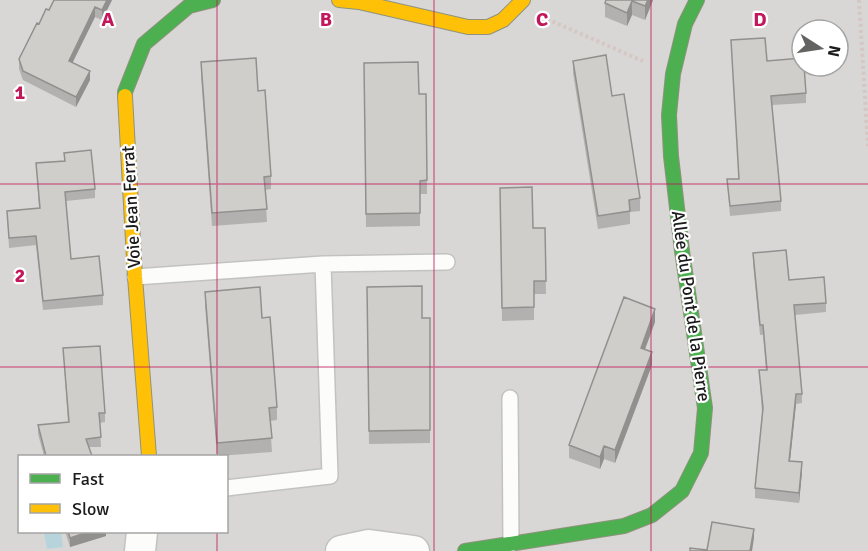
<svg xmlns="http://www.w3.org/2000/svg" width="868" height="551" font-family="Signika,sans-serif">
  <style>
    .residential { fill: #d8d7d5; fill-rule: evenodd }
    .water { fill: #b7d4dc }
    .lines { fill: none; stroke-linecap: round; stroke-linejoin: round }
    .lane-casing { stroke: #c2c2c0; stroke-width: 18 }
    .street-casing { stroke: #c2c2c0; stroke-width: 33 }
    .fast-casing { stroke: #90927d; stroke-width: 16 }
    .slow-casing { stroke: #90927d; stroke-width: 16 }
    .path { stroke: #d5c7c4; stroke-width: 4; stroke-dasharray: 3 3; stroke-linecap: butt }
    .lane { stroke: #fcfcfb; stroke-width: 15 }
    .street { stroke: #fcfcfb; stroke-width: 30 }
    .fast { stroke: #4caf50; stroke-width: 14 }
    .slow { stroke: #ffc107; stroke-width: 14 }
    .wall { fill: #b3b1af }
    .shaded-wall { fill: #92908e }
    .building { fill: #d0cecb; stroke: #92908e; stroke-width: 1.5 }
    .grid { fill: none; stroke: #c2185b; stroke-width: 1.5; stroke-opacity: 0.55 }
    .labels { text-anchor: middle; stroke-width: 4.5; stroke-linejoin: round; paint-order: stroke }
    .street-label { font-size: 18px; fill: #1b1b1b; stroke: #fff }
    .grid-label { font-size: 20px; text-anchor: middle; font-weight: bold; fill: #c2185b; stroke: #fff; stroke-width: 4.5; stroke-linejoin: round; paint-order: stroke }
  </style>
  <rect width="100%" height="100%" fill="#e9e8e4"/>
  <!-- residential -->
  <path class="residential" d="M0 0H868V551H0ZM802 30H838V66H802ZM20 456H226V532H20Z"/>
  <!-- water -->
  <path class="water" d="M44 532H61L63 547 47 549Z"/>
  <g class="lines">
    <defs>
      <path id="lane" d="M323 264 447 262
        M135 277 323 264 330 476 226 488
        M510 398 511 544"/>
      <path id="street" d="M140 551 142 532
        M341 551 369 545 414 551"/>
      <path id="fast" d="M125 96V92L144 44 189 6 213 0
        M465 551 624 526 652 515 682 491 701 453 705 408 682 251 671 156 669 115 673 74 685 24 697 0"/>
      <path id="slow" d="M339 0 359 2 468 27H488L503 20 523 0
        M125 96 135 277 149 456"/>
    </defs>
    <!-- lane casing -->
    <use href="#lane" class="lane-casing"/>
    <!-- street casing -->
    <use href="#street" class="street-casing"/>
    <!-- fast casing -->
    <use href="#fast" class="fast-casing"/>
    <!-- slow casing -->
    <use href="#slow" class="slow-casing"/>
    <!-- path -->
    <path class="path" d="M859 0 868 146
      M547 19 645 62"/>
    <!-- lane -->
    <use href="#lane" class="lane"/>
    <!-- street -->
    <use href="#street" class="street"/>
    <!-- fast -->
    <use href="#fast" class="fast"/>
    <!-- slow -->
    <use href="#slow" class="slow"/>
  </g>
  <!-- wall -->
  <path class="wall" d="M112 0 102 20 95 17 72 62 90 80 76 107 23 80 19 69V59L39 24 49 10Z
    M653 0 645 20 632 15 627 26 605 17V3Z
    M731 40 767 61 806 93V103L772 105 781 201V211L730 216 727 179H739Z
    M573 61 612 96 640 198V211L630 212V224L598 229 573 73Z
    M201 62 258 91 271 176V189L265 190 267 222 212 226 201 76Z
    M364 63 419 94H426L427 194H420V226L366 227Z
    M64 153 95 189V198L66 201 71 259 103 295V305L43 310 36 245 9 248 7 211 39 208 36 163 64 161Z
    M500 188 533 228H545L546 294H534V320L502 321Z
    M753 253 789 280 826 303V312L795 315 802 394V403L796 404 790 461 802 472 799 503 755 498V488L762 413 759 370H766L763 335H760L753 263Z
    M367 287 422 318H430V443L369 444Z
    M205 292 262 318 277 407V420L270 421 272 452 217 456 205 305Z
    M655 322 645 349 652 365 615 463 604 459 600 469 569 458V445Z
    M63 348 105 413V422L100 423 101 447H89L92 456H44L38 434V425L68 422Z
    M65 531H106V536L70 547Z"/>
  <!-- shaded-wall -->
  <path class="shaded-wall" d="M107 0H112L102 20V10Z
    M648 0H653L645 20V6Z
    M632 1V15L627 26V13Z
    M95 7V17L69 70V61Z
    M90 71V80L76 107V97Z
    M655 309V322L641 360V348Z
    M652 352V365L615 463V450Z
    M796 394V404L789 470V461Z
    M604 446V459L600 469V457Z
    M802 462V472L799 503V493Z
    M754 529V538L752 551H750Z
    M91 531H106V536L70 547V538Z"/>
  <!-- building -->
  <path class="building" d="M54 0H107L102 10 95 7 69 61 90 71 76 97 23 71 19 59 37 23 39 24 46 9 49 10Z
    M606 0H648L645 6 632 1 627 13 605 3Z
    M765 38 767 61 802 58V66H804L806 93 771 96 781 201 730 206 727 179H739L731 40Z
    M606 55 612 96 624 94 640 198 629 200 630 211 598 216 573 61Z
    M256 58 258 91 265 90 271 176 264 177 267 209 212 213 201 62Z
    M418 62 419 94H426L427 180 420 181V213L366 214 364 63Z
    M91 150 95 189 65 192 71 259 99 256 103 295 43 301 36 236 9 238 7 211 40 208 36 163 65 161 64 153Z
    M532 187 533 228H545L546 281H534V307L502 308 500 188Z
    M786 250 789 280 824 277 826 303 794 305 802 394H796L789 461 802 462 799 493 755 488 763 408 759 370H767L763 325H760L753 253Z
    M422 286V318H430V430L369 431 367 287Z
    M260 287 262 318 270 317 277 407 269 408 272 438 217 443 205 292Z
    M624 297 655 309 641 348 652 352 615 450 604 446 600 457 569 445Z
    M100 346 105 413H99L101 437 86 439 92 456H46L38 425 69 422 63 348Z
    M712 522 754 529 750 551H690V548L707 550Z
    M68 531H91L70 538Z"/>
  <!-- grid -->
  <path class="grid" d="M217 0V456M434 0V551M651 0V551M0 184H868M0 367H868M217 532V551"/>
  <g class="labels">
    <!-- street labels -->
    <g class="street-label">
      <text transform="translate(131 207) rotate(-93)" y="6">Voie Jean Ferrat</text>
      <text transform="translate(691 306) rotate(82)" y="6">Allée du Pont de la Pierre</text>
    </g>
  </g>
  <g class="grid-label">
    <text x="108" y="26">A</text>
    <text x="326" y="26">B</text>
    <text x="542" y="26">C</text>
    <text x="760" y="26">D</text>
    <text x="20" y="99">1</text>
    <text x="20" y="282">2</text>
  </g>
  <!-- legend -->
  <rect x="18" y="455" width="210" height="78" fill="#ffffff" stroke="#a4a4a4" stroke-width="1.5"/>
  <rect x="30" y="474" width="30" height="9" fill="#4caf50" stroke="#a4a4a4" stroke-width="1.5"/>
  <text x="72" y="485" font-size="18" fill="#1b1b1b">Fast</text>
  <rect x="30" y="504" width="30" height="9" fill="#ffc107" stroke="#a4a4a4" stroke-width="1.5"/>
  <text x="72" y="515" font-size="18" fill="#1b1b1b">Slow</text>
  <!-- north arrow -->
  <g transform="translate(820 48) rotate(102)"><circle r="28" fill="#ffffff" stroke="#a4a4a4" stroke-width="1.5"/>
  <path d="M0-4.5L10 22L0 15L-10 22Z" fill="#636361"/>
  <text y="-9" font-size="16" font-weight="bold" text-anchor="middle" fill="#1b1b1b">N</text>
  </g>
</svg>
